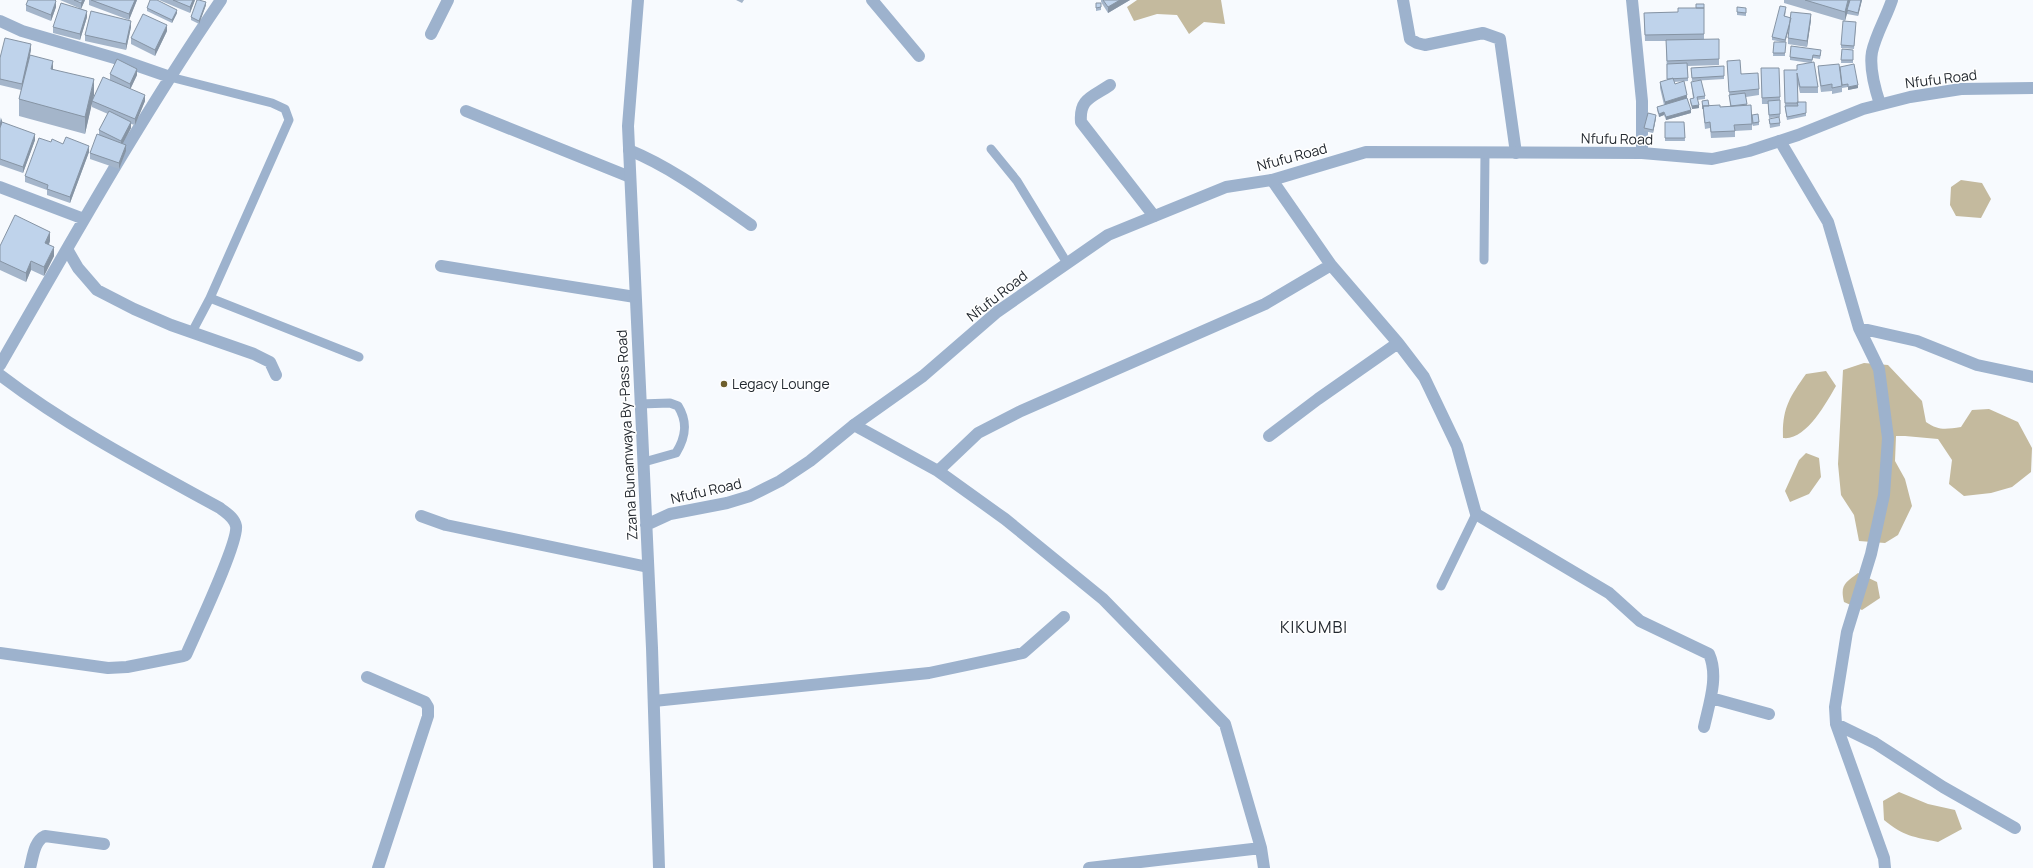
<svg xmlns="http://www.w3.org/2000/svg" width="2033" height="868" font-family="Manrope,sans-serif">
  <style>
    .forest { fill: #c4ba9e }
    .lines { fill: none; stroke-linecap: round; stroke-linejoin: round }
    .service { stroke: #9db2cd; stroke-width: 9 }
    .minor { stroke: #9db2cd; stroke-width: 12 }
    .tertiary { stroke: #9db2cd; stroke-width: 12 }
    .wall { fill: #a4b5ca }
    .shaded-wall { fill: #8694a4 }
    .building { fill: #bfd3eb; stroke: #8694a4 }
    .poi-dot { fill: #6e5e2c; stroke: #fff; stroke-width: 1.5 }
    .labels { text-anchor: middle; stroke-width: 3; stroke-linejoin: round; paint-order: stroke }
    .street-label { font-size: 14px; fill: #232930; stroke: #fff }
    .poi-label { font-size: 14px; fill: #232930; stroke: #fff; text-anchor: start }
    .quarter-label { font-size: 16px; letter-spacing: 1px; fill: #232930; stroke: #fff }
  </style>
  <rect width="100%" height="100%" fill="#f7fafe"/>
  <!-- forest -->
  <path class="forest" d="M1137 0H1221L1225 24 1204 22 1189 34 1177 15 1157 14 1134 21 1127 7Z
    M1961 180 1982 183 1991 199 1981 218 1956 216 1950 205 1951 187Z
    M1864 363 1888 365 1922 401 1926 422C1939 431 1946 429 1961 427L1972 410 1989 409 2018 422 2032 448 2031 472 2012 487 1991 493 1964 496 1949 484 1952 460 1938 439 1905 436H1896L1895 461 1905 479 1912 506 1898 535 1885 543 1859 541 1854 515 1841 495 1838 464 1843 370Z
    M1826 371 1836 386C1826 403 1806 441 1783 438 1782 409 1789 398 1806 374Z
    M1806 453 1819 458 1821 477 1809 494 1790 502 1785 491 1799 460Z
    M1858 573 1877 582 1880 598 1862 610 1844 602C1840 585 1845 583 1858 573Z
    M1899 792 1928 804 1955 810 1962 829 1938 842C1914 837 1903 836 1884 820L1883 801Z"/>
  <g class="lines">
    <!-- service -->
    <path class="service" d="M170 77 272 103 285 109 289 120 210 298
      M991 149 1017 181 1067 263
      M1484 260 1485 152
      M192 332 210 298 359 357
      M640 404 670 403 678 406C688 422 686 437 676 453L644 462
      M1441 586 1476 514"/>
    <!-- minor -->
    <path class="minor" d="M872 0 919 56
      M1403 0 1410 39 1417 43 1425 45 1483 33 1500 39 1516 153
      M1632 0 1642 101V153
      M0 21 22 31 118 59 170 77
      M431 34 448 0
      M1110 85C1093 97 1079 98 1081 122L1154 216
      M1880 104C1875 89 1869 69 1872 52 1876 34 1886 18 1892 0
      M466 111 630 177
      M1780 141 1828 222 1859 328 1879 369 1888 438 1884 495 1871 554 1847 632 1835 707 1836 724 1884 858 1885 868
      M629 150C673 168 712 198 751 225
      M1272 180 1331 265 1398 343 1424 377 1457 446 1476 514 1609 593 1640 621 1709 654C1719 676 1709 704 1704 727
      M0 187 84 219
      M67 249 78 268 97 290 134 309 171 325 254 354 270 362 276 375
      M441 266 635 297
      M1859 328 1917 341 1977 365 2033 377
      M0 365C71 242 141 117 221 0
      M0 375C68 427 145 467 220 508 226 513 234 517 236 526 239 542 195 634 186 655L183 656 127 667 108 668 0 653
      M854 425 938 471 1005 519 1103 599 1225 724 1261 848 1264 868
      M1269 436 1318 399 1398 343
      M938 471 978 433 1021 411 1265 304 1331 265
      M421 516 446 525 648 567
      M367 677 425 702 428 707V716L378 868
      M1711 698 1769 714
      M654 701 929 673 1023 653 1064 617
      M1836 724 1875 743 1943 787 2015 828
      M30 868C33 857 34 841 45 836L104 844
      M1089 868 1261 848"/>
    <!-- tertiary -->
    <path class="tertiary" d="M638 0 628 126 652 648 659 868
      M646 525 670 514 727 503 750 496 780 481 810 461 854 425 923 376 997 312 1108 235 1226 187 1272 180 1366 152 1642 153 1712 159 1749 151 1798 135 1863 109 1910 97 1961 89 2033 88"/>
  </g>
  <!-- wall -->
  <path class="wall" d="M60 0H85L81 9 87 17 80 40 53 33V27L79 8Z
    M89 0H137L129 20 131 27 126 50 85 41V35L129 20 89 5Z
    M159 0H195L190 13Z
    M736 0H744L742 3Z
    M1101 0H1130L1108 13 1101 2Z
    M1784 0H1862L1858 16 1847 14V12L1845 21 1784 3Z
    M1096 3 1101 7V10L1096 11Z
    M1704 4V39L1719 59V65L1688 66V81L1674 82 1675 84 1687 98 1691 113 1666 120 1664 115 1659 117 1657 110V107L1664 105 1660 88V82L1667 80 1666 41H1645L1644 13 1678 12 1696 8Z
    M26 5 56 7 51 21 26 11Z
    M206 5 199 24 191 20V17Z
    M147 8 177 13 172 23 147 11Z
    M1746 8V16L1737 15V12Z
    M1786 10 1785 16 1791 18 1811 20 1807 47 1788 44V38L1790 24 1785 42V56H1773L1774 42H1782L1772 40V37Z
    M1856 25 1854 49 1841 48V45Z
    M167 31 155 56 131 44V38Z
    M1842 49 1853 50V63H1841Z
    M31 50 29 58 53 69 94 95 93 99 110 80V74L137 75 130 89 145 101 135 125 131 124V128L123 144 126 151 119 169 90 159V153L99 135V130L108 114 92 107V102L85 134 19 116V99L21 90 0 85V58Z
    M1821 53 1820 59 1813 58 1812 62 1818 87V93H1800L1797 80 1798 102H1806V116L1787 120 1785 109 1784 70H1797L1810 63 1790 60V57Z
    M1727 61 1759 89V95L1746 97 1747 105 1752 115 1759 122V125L1753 126 1752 124V130L1735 131V137L1711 138 1710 128 1705 129 1702 101 1709 106 1720 107 1730 106Z
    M1724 66V79L1692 81 1691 68Z
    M1818 66 1840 67 1858 88 1848 90V87L1842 88V92L1832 94V91L1821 92 1818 72Z
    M1761 68 1780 97V117L1769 118 1768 104H1762Z
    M1691 82 1705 96V99L1697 100 1699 108 1692 109 1690 102V99L1693 98Z
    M0 117 2 124 35 140 23 173 0 165Z
    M1656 118 1653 133 1644 131V128Z
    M1769 119 1780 123V126L1770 128Z
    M1665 122H1684L1685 141H1665Z
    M51 142 63 144 89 152 70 203 47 195V190L25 182V176Z
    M50 241 49 245 54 256 44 276 31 270 26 282 0 270V246Z"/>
  <!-- shaded-wall -->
  <path class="shaded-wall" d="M83 0H85L81 9V3Z
    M135 0H137L129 20V14Z
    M193 0H195L190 13V7Z
    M1120 0H1130L1108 13V7Z
    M1848 0H1851L1845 21V12Z
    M1861 0H1862L1858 16V13Z
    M56 1V7L51 21V15Z
    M206 2V5L199 24V21Z
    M177 10V13L172 23V20Z
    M87 11V17L80 40V34Z
    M1811 14V20L1807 47V41Z
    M1791 18V21L1785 43V40Z
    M131 21V27L126 50V44Z
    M167 25V31L155 56V50Z
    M31 44V50L22 90V84Z
    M53 61V77L51 69Z
    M137 69V75L130 90V84Z
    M94 79V95L85 134V117Z
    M1858 85V88L1848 90V87Z
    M145 95V101L135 125V119Z
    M1687 95V101L1665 108V102Z
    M1699 105V108L1692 109V106Z
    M1691 110V113L1666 120V117Z
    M1664 112V115L1659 117V114Z
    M1656 115V118L1653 133V130Z
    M2 118V124L0 129V123Z
    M131 122V128L121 147V141Z
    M35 134V140L23 173V167Z
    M126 145V151L119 169V163Z
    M89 146V152L70 203V197Z
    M50 232V241L45 252V243Z
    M54 247V256L44 276V267Z
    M31 261V270L26 282V273Z"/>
  <!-- building -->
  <path class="building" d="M28 0H55L56 1 51 15 26 5Z
    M74 0H83L81 3Z
    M91 0H135L129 14Z
    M150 0H157L177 10 172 20 147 8Z
    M173 0H193L190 7Z
    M197 0H199L206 2 199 21 191 17Z
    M1103 0H1120L1108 7Z
    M1805 0H1848L1845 12Z
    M1850 0H1861L1858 13 1847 10Z
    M61 3 87 11 80 34 53 27Z
    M1096 3H1101V7L1096 8Z
    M1696 4H1704V8H1696Z
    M1780 6 1786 7 1784 16 1791 18 1785 40 1772 37Z
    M1737 7 1746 8V13L1737 12Z
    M1678 8H1704V34L1645 35 1644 13 1678 12Z
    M91 11 131 21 126 44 85 35Z
    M1791 12 1811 14 1807 41 1788 38Z
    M143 14 167 25 155 50 131 38Z
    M1843 21 1856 22 1854 46 1841 45Z
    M5 38 31 44 22 84 0 79V58Z
    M1719 39V59L1667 61 1666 40Z
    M1774 42H1786L1785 53H1773Z
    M1791 46 1821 50 1820 56 1813 55 1812 60 1790 57Z
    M1842 49 1853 50V60H1841Z
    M30 55 53 61 51 69 94 79 85 117 19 99Z
    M117 59 137 69 130 84 110 74Z
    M1740 60 1741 74 1758 73 1759 89 1729 92 1727 61Z
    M1814 62 1818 87H1800L1797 73 1798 103H1785L1784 70H1797V65Z
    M1687 63 1688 78 1667 79V64Z
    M1839 64 1842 86 1832 88V84L1821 86 1818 66Z
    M1854 64 1858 85 1848 87V84L1842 85 1840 67Z
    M1724 66V76L1692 78 1691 68Z
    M1761 68H1779L1780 97 1762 98Z
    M103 77 145 95 135 119 92 101Z
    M1673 78 1675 84 1684 81 1687 95 1665 102 1660 82Z
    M1701 80 1705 96 1697 97 1699 105 1692 106 1690 99 1694 98 1691 82Z
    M1745 93 1747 104 1731 106 1729 95Z
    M1687 98 1691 110 1666 117 1664 112 1659 114 1657 107Z
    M1708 100 1709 106H1703V109L1702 101Z
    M1780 100V114L1769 115 1768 101Z
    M1797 102H1806V113L1787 117 1785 106H1798Z
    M1720 105V107L1751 105 1752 124 1734 125 1735 131 1711 132 1710 122 1705 123 1703 106Z
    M109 111 131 122 121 141 99 130Z
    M1648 113 1656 115 1653 130 1644 128Z
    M1758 114 1759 122 1753 123 1752 115Z
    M1779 117 1780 123 1770 124 1769 119Z
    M2 122 35 134 23 167 0 159V128Z
    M1665 122H1684L1685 138H1665Z
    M97 134 126 145 119 163 90 153Z
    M66 137 89 146 70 197 47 189 48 185 25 176 39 138 51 142 52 139 63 144Z
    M15 215 50 232 45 243 54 247 44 267 31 261 26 273 0 261V246Z"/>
  <!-- markers -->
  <circle class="poi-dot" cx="724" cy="384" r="4"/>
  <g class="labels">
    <!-- street labels -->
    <g class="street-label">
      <text transform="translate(1941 79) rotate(-7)" y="5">Nfufu Road</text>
      <text transform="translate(1617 139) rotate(1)" y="5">Nfufu Road</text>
      <text transform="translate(1292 157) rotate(-15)" y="5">Nfufu Road</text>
      <text transform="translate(997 296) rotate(-38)" y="5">Nfufu Road</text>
      <text transform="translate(627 435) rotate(-93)" y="5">Zzana Bunamwaya By-Pass Road</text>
      <text transform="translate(706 491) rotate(-13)" y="5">Nfufu Road</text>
    </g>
    <!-- poi labels -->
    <g class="poi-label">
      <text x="732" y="389">Legacy Lounge</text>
    </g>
    <!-- quarter labels -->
    <g class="quarter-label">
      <text x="1314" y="633">KIKUMBI</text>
    </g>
  </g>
</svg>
